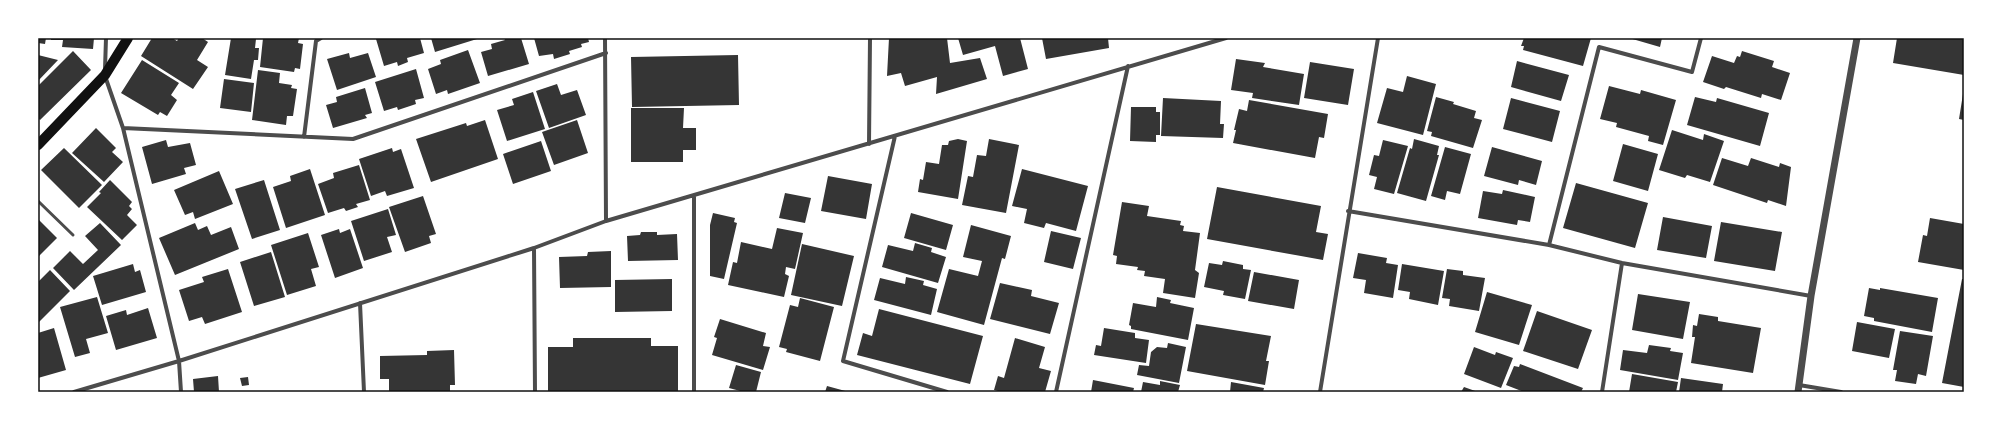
<svg xmlns="http://www.w3.org/2000/svg" width="2002" height="430" font-family="'Fira Sans Condensed',sans-serif">
  <style>
    .building { fill: #353535 }
    .lines { fill: none; stroke-linecap: round; stroke-linejoin: round }
    .service { stroke: #4c4c4c; stroke-width: 3 }
    .minor { stroke: #4c4c4c; stroke-width: 4 }
    .tertiary { stroke: #4c4c4c; stroke-width: 7 }
    .primary { stroke: #111; stroke-width: 10 }
    .neatline { fill: none; stroke: #111; stroke-width: 1.5 }
  </style>
  <rect width="100%" height="100%" fill="#fff"/>
  <!-- building -->
  <path class="building" d="M38 38H46L45 44 38 43Z
    M51 38H94L93 49 62 47 63 40H51Z
    M152 38H172L177 41 179 38H202L208 42 197 60 208 67 193 89 141 56Z
    M231 38 256 39 255 48H259L258 60H254L251 79 225 75Z
    M263 38H299L298 43 303 44 300 69 295 68 294 72 260 67Z
    M379 38H420L424 53 407 58 408 62 398 66 397 62 384 66 376 39Z
    M431 38H477V39L435 52Z
    M504 38H521L529 64 488 76 481 52 492 49 491 44 505 40Z
    M534 38H588L589 42 581 44 582 47 569 51 570 54 554 59 553 54 539 56Z
    M889 38H947L950 63 980 58 987 79 936 94 937 77 905 86 901 73 887 76Z
    M958 38H1020L1028 69 1003 76 995 46 963 55Z
    M1042 38H1108L1109 48 1046 59Z
    M1524 38H1591L1583 66 1523 50 1524 46H1521Z
    M1629 38H1662L1660 47Z
    M1897 38H1964V75L1893 63Z
    M468 50 480 83 448 94 447 90 436 94 428 69 441 64 440 60Z
    M73 51 91 70 40 120 38 118V86Z
    M1742 51 1774 61 1772 67 1790 73 1781 100 1762 94 1761 98 1726 87 1724 89 1703 82 1712 56 1734 63 1737 56 1740 57Z
    M349 53 350 58 368 53 376 77 337 90 327 59Z
    M38 55 58 60 38 81Z
    M738 55 739 105 632 107 631 57Z
    M1236 59 1265 63 1263 67 1304 74 1299 105 1252 98 1253 93 1231 90Z
    M142 60 179 83 171 95 177 100 167 116 160 112 158 115 121 93Z
    M1517 61 1569 75 1561 101 1511 87Z
    M1310 62 1354 69 1348 105 1304 98Z
    M416 69 424 98 415 100 416 104 398 110 397 107 384 111 375 82Z
    M258 70 280 73 279 83 292 85 291 88 297 89 293 116H287L286 125 252 120Z
    M1407 76 1436 84 1423 135 1377 123 1387 88 1403 92Z
    M224 79 254 83 251 112 220 108Z
    M557 84 561 95 577 90 586 115 549 128 536 91Z
    M1609 86 1640 94 1641 90 1676 100 1663 145 1648 141 1649 136 1616 127 1617 123 1600 119Z
    M365 88 372 113 365 115 367 118 333 128 326 105 337 102 336 97Z
    M533 92 545 129 507 141 497 110 514 105 512 99Z
    M1963 94H1964V120L1959 119Z
    M1436 97 1454 102 1453 104 1476 111 1474 118 1482 120 1473 148 1431 136 1432 132 1427 131Z
    M1695 97 1716 102 1717 98 1769 113 1760 146 1687 125Z
    M1163 98 1221 101 1220 124H1224L1223 138 1161 136Z
    M1511 98 1560 111 1552 142 1503 129Z
    M1249 100 1328 114 1324 138 1319 137 1315 158 1233 143 1236 130H1234L1239 109 1247 111Z
    M1131 107H1156V112H1160V135H1156V142L1130 141Z
    M631 108H684L683 128H696V150H683V162H631Z
    M485 120 498 159 431 182 416 139 466 123 467 126Z
    M577 120 588 153 554 165 542 132Z
    M96 128 116 148 112 152 123 162 104 182 72 153Z
    M1672 130 1703 140 1704 134 1724 141 1710 182 1687 175 1685 178 1659 170Z
    M958 139 967 141 958 199 918 192 920 179 923 180 926 162 939 164 942 145H948L949 141Z
    M989 139 1019 145 1006 213 962 205 968 176 973 177 977 155 986 156Z
    M1414 139 1439 146 1437 155H1439L1426 201 1397 193 1410 148 1412 149Z
    M166 140 168 147 190 143 196 165 184 168 186 174 152 184 142 147Z
    M1383 140 1408 146 1394 194 1374 189 1377 177 1369 175 1374 155 1379 156Z
    M541 141 551 171 513 184 503 154Z
    M1623 144 1658 154 1648 191 1613 181Z
    M1445 147 1471 154 1460 194 1447 191 1445 200 1431 196Z
    M1492 147 1542 161 1536 185 1519 180 1518 185 1484 176Z
    M64 148 102 185 79 208 41 170Z
    M392 148 393 152 401 149 414 188 387 196 385 191 371 196 359 159Z
    M1722 158 1748 166 1751 158 1779 167 1780 163 1791 167 1786 206 1768 200 1767 203 1713 185Z
    M359 165 370 200 356 204 358 207 346 211 344 208 328 213 318 184 334 178 333 173Z
    M310 169 325 215 286 228 273 187 291 181 290 176Z
    M1022 169 1088 186 1076 231 1046 223 1044 228 1024 223 1027 209 1012 206Z
    M219 171 233 204 195 219 193 212 185 215 174 190Z
    M828 176 872 184 866 219 821 211Z
    M110 180 132 202 129 206 132 209 127 215 137 225 122 240 87 207 101 193 99 192Z
    M264 180 280 230 252 239 235 189Z
    M1576 183 1648 203 1635 248 1563 228Z
    M1217 187 1321 206 1316 232 1328 234 1323 260 1207 239Z
    M1503 190 1535 197 1530 222 1518 220 1517 225 1478 218 1483 191 1502 194Z
    M785 193 811 198 805 223 779 218Z
    M423 196 436 234 429 236 431 243 405 252 389 207Z
    M1122 202 1149 206 1147 216 1181 221 1180 225 1184 226 1183 231 1200 233 1195 270 1199 273 1195 298 1163 293 1165 279 1144 276 1145 271 1137 270 1138 267 1116 264 1117 256 1113 255Z
    M388 209 396 235 387 237 392 252 364 261 351 221Z
    M713 213 735 218 734 222 737 223 724 279 710 276V225Z
    M911 213 953 225 946 250 904 238Z
    M1663 217 1712 226 1706 258 1657 250Z
    M1930 218 1964 224V270L1918 262 1923 235 1927 236Z
    M38 219 57 238 38 257Z
    M1721 222 1782 232 1775 271 1714 261Z
    M100 223 121 245 74 290 53 268 70 251 83 264 98 250 85 236Z
    M195 223 198 230 207 226 211 235 231 227 239 249 175 275 159 238Z
    M971 225 1011 236 1005 259 1002 258 984 325 937 312 949 269 978 276 982 261 963 257Z
    M777 228 803 233 795 269 786 267 785 274 789 276 784 297 728 285 733 262 737 263 741 242 772 249Z
    M339 229 340 233 350 229 363 268 335 278 321 235Z
    M1051 231 1081 238 1073 269 1044 262Z
    M641 232H657V235L677 234 678 260 628 261 627 236 640 235Z
    M308 233 319 267 311 269 316 286 287 295 271 245Z
    M915 243 932 248 931 252 946 257 938 283 882 267 888 245 913 251Z
    M802 244 854 256 842 306 791 295Z
    M611 251V287L560 288 559 257 587 256 588 252Z
    M271 252 285 297 254 306 240 262Z
    M1358 253 1387 258 1386 263 1398 265 1393 298 1364 293 1366 280 1353 278Z
    M1223 261 1243 265V269L1251 270 1245 299 1223 295 1224 291 1204 287 1209 263 1222 265Z
    M133 264 135 272 140 270 146 292 102 305 93 276Z
    M1402 264 1444 271 1438 305 1409 299 1410 292 1398 290Z
    M228 269 242 312 205 324 202 317 189 321 179 290 204 282 202 277Z
    M1447 269 1463 271V275L1485 278 1479 311 1449 306 1450 299 1442 298Z
    M50 270 70 291 38 323V282Z
    M1254 272 1299 280 1294 309 1248 301Z
    M906 277 924 281 923 285 937 289 931 315 874 300 880 278 905 284Z
    M672 279V311L615 312V280Z
    M1962 279H1964V387L1942 383Z
    M1000 283 1032 290 1031 296 1059 303 1050 334 990 319Z
    M1869 288 1880 290V288L1938 298 1932 332 1874 321V318L1864 316Z
    M1487 292 1532 305 1519 345 1475 332Z
    M1638 294 1690 302 1683 339 1632 330Z
    M97 297 108 333 86 339 90 353 75 357 60 307Z
    M1157 297 1171 300 1170 303 1194 308 1188 340 1131 329V326L1129 325 1133 303 1156 307Z
    M800 298 834 307 820 361 786 352 787 349 779 347 790 305 798 307Z
    M148 308 157 338 116 350 106 316 126 310 127 315Z
    M879 309 983 336 970 384 857 355 863 333 872 336Z
    M1537 311 1592 330 1578 369 1523 351Z
    M1699 314 1718 317V321L1761 328 1753 373 1691 363 1695 337H1692L1693 325 1697 326Z
    M720 319 766 333 763 346 770 347 763 370 712 355 717 338 714 337Z
    M1857 322 1895 329 1889 358 1852 351Z
    M1196 324 1271 336 1266 361H1269L1265 385 1187 371Z
    M54 328 66 370 38 378V333Z
    M1104 328 1135 333V338L1149 340 1146 363 1094 355 1096 345 1101 346Z
    M1900 331 1933 336 1926 376 1918 374 1916 384 1895 381 1897 370H1893Z
    M573 338H651V346H678V392H548V347H573Z
    M1015 338 1045 347 1039 368 1051 371 1045 392H1002L994 390 998 376 1004 378Z
    M1168 343 1186 347 1179 383 1137 375 1139 365 1149 366 1151 352 1157 347 1167 348Z
    M1649 345 1671 348 1670 351 1683 353 1678 380 1620 370 1623 350 1647 353Z
    M1474 347 1495 355 1496 352 1513 358 1501 388 1464 374Z
    M454 350 455 385H450V392H389V379H380V356L427 355V351Z
    M1520 364 1583 388 1581 392H1524L1506 385 1514 366 1519 367Z
    M736 365 761 372 756 392H744L729 388Z
    M1632 374 1678 382 1676 392H1629Z
    M218 376 219 392H194L193 379Z
    M248 377 249 385 242 386 240 378Z
    M1681 378 1723 384 1722 392H1679Z
    M1093 380 1134 388 1133 392H1091Z
    M1160 381 1180 385 1178 392H1141L1143 382 1160 385Z
    M1231 382 1264 388 1263 392H1230Z
    M827 386 849 392H825Z
    M1464 387 1478 392H1461Z"/>
  <g class="lines">
    <!-- service -->
    <path class="service" d="M38 201 73 235"/>
    <!-- minor -->
    <path class="minor" d="M605 38 606 221
      M105 69 106 38
      M105 76 123 128 179 361 181 392
      M123 128 353 139 606 53
      M895 136 843 361 947 392
      M304 137 316 41 321 38
      M869 144 870 38
      M1348 211 1549 245 1622 263 1811 296
      M1549 245 1599 47 1692 72 1701 38
      M534 248 535 392
      M360 303 364 392
      M1799 385 1841 392
      M74 392 179 361 534 248 606 221 1226 38
      M694 392V197
      M1056 392 1128 66
      M1320 392 1378 38
      M1602 392 1622 263"/>
    <!-- tertiary -->
    <path class="tertiary" d="M1798 392 1811 296 1857 38"/>
    <!-- primary -->
    <path class="primary" d="M38 145 105 75 128 38"/>
  </g>
  <!-- border -->
  <rect width="2002" height="430" fill="none" stroke="#ffffff" stroke-width="78"/>
  <rect x="39" y="39" width="1924" height="352" class="neatline"/>
</svg>
